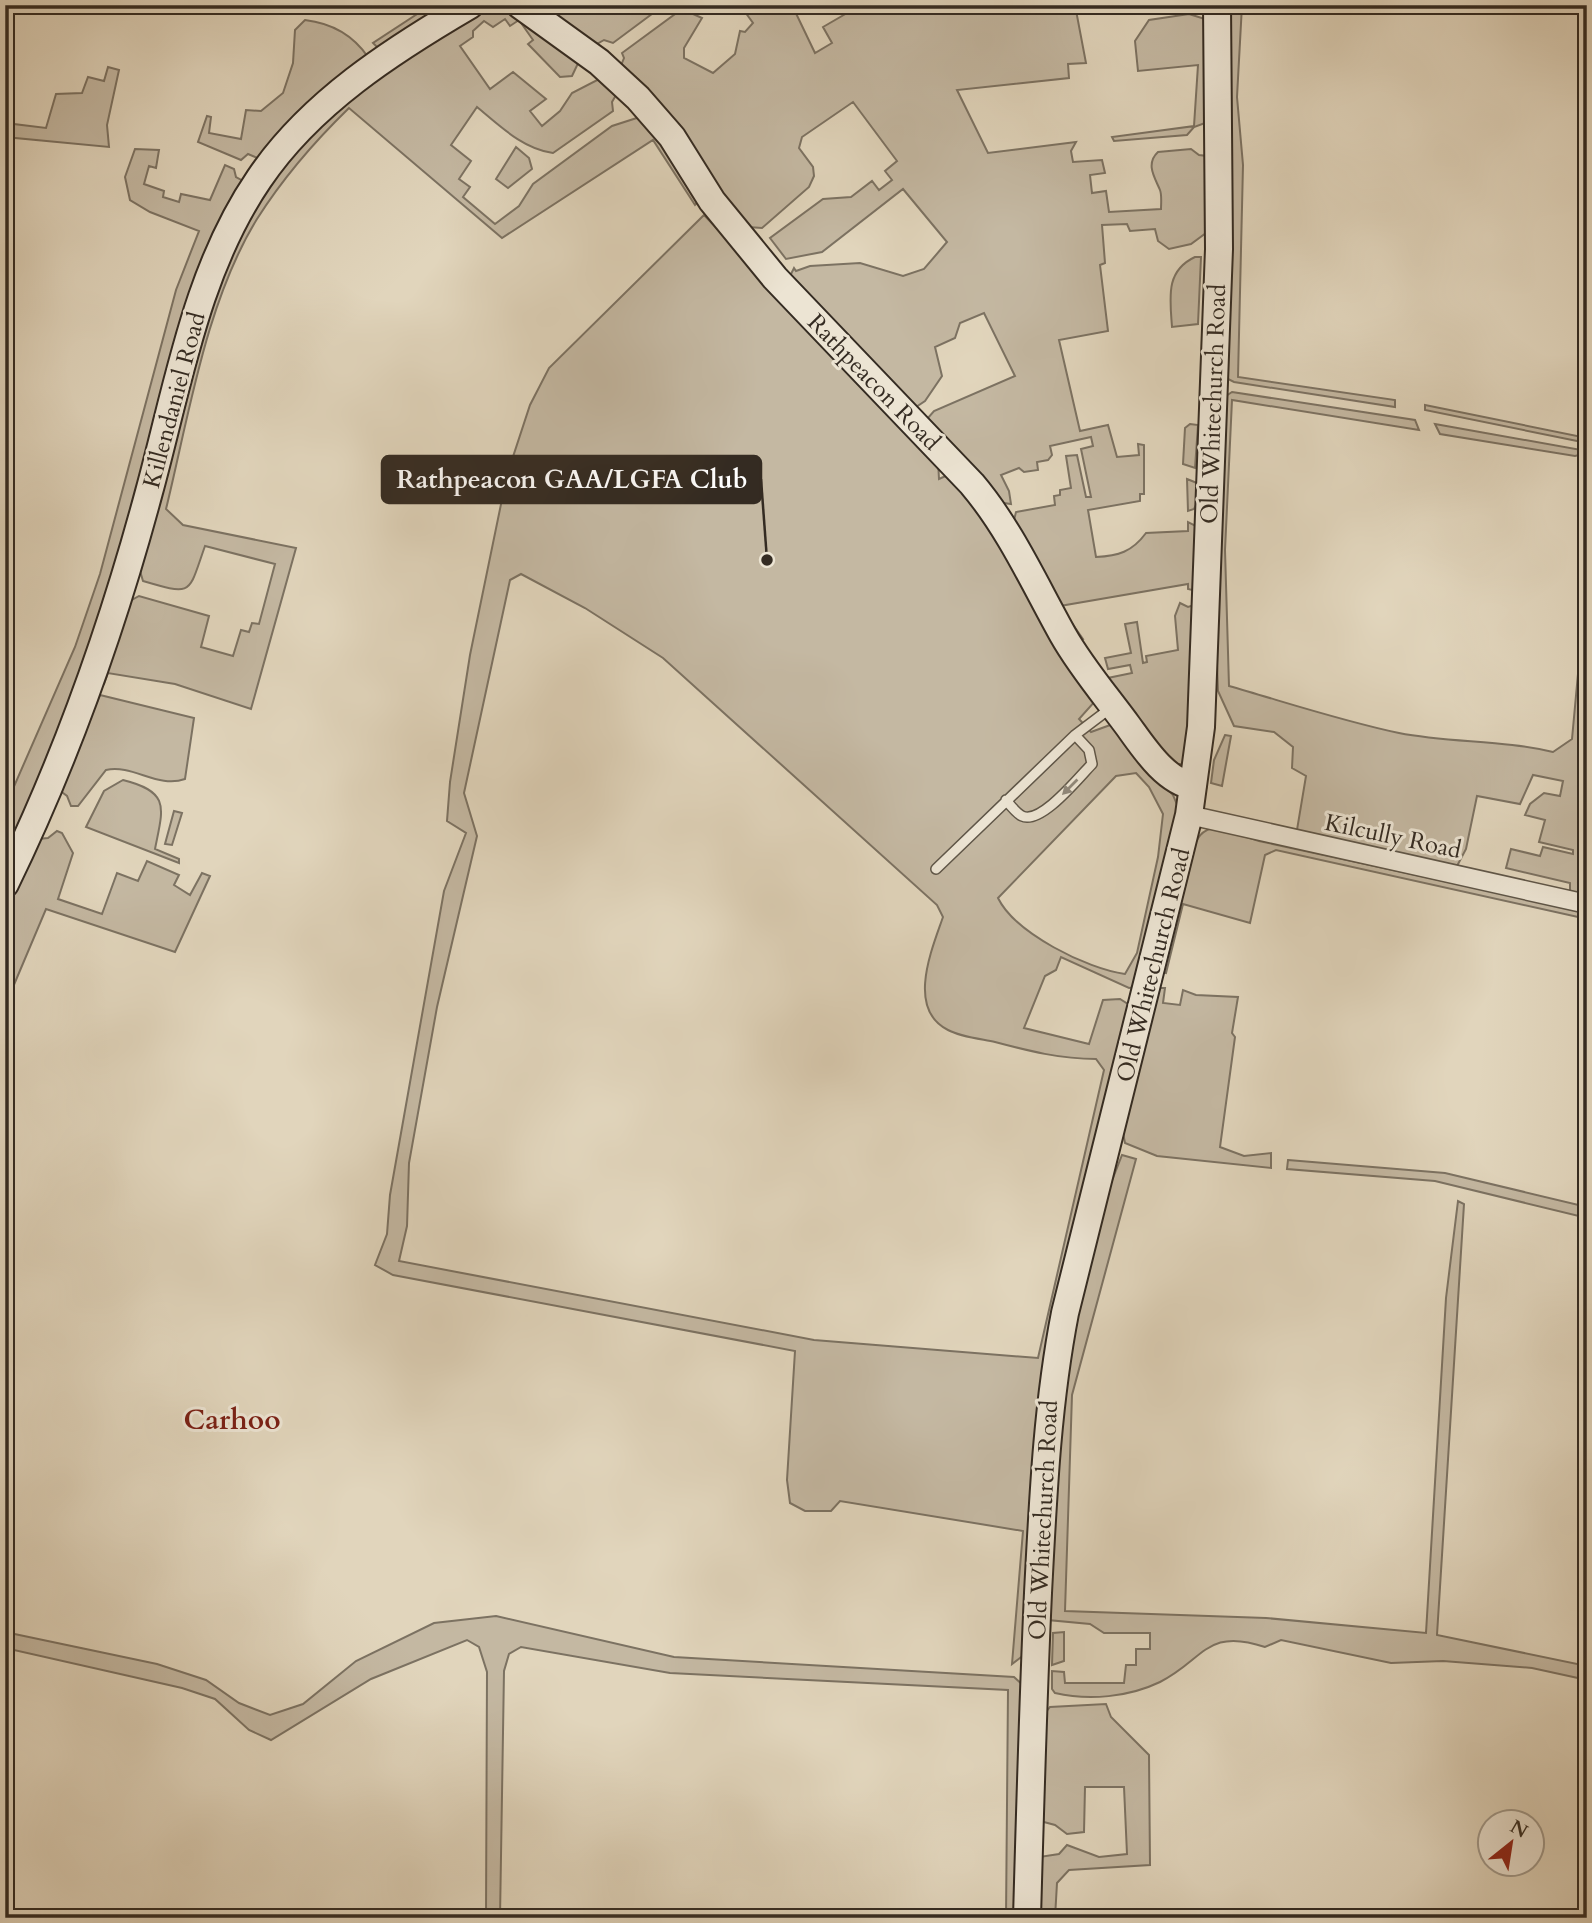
<svg xmlns="http://www.w3.org/2000/svg" width="1592" height="1923" font-family="Cardo,serif">
  <style>
    .green { fill: #c4b8a2; stroke: #7c7262; stroke-width: 2; fill-rule: evenodd }
    .lines { fill: none; stroke-linecap: round; stroke-linejoin: round }
    .lane-casing { stroke: #5f5648; stroke-width: 12 }
    .street-casing { stroke: #5f5648; stroke-width: 21 }
    .secondary-casing { stroke: #342b22; stroke-width: 30 }
    .lane { stroke: #ece4d3; stroke-width: 9 }
    .street { stroke: #ece4d3; stroke-width: 18 }
    .secondary { stroke: #ece4d3; stroke-width: 26 }
    .oneway { fill: #90887a }
    .labels { text-anchor: middle; stroke-width: 6; stroke-linejoin: round; paint-order: stroke }
    .street-label { font-size: 24px; fill: #342b22; stroke: #ece4d3 }
    .quarter-label { font-size: 28px; font-weight: bold; fill: #7a1f14; stroke: #ece4d3 }
    .leader { fill: none; stroke: #342b22; stroke-width: 2.5 }
    .callout-dot { fill: #342b22; stroke: #ece4d3; stroke-width: 2.5 }
    .callout { fill: #342b22; stroke: #342b22; stroke-width: 2.5 }
    .callout-label { font-size: 26px; text-anchor: middle; font-weight: bold; fill: #fff }
  </style>
  <rect width="100%" height="100%" fill="#e1d5bc"/>
  <filter id="stains"><feTurbulence type="fractalNoise" baseFrequency=".00286" numOctaves="4"/><feColorMatrix values="0 0 0 0 .2 0 0 0 0 .09 0 0 0 0 .02 0 0 0 .5 -.17"/></filter>
  <radialGradient id="worn" r=".72"><stop offset=".6" stop-color="#630" stop-opacity="0"/><stop offset="1" stop-color="#630" stop-opacity=".3"/></radialGradient>
  <!-- green -->
  <path class="green" d="M431 5H450L379 49 373 43Z
    M530 5H664L613 43 604 40 595 45Z
    M740 5H792L815 53 832 43 823 27 861 5H1075L1086 63 1068 64 1069 78 957 90 988 153 1076 142 1071 151 1073 162 1102 160 1105 173 1090 175 1092 193 1106 191 1109 212 1161 209C1161 204 1162 195 1160 190 1155 178 1145 164 1158 152L1191 149 1199 155 1207 156 1210 230 1191 244 1169 249 1158 241 1155 229 1130 231 1127 224 1102 225 1105 263 1100 265 1108 331 1059 340 1080 431 1108 425 1117 457 1139 455 1138 444 1144 445V494H1140V501L1088 510 1096 557C1118 556 1132 552 1146 533L1188 531V522L1198 527 1196 586 1192 590 1188 589V584L1060 606 1083 639 1077 642 1013 524 1016 512 1055 505 1054 496 1060 495V490L1071 488 1066 456 1077 455 1086 497H1091L1081 449 1093 446 1091 437 1050 446 1052 455 1048 460 1037 462 1038 470 1024 472 1019 468 1001 475 1009 491 1011 504 997 502 927 419 934 411 1015 376 984 313 960 323 955 338 935 347 942 376 925 401 916 407 790 276 794 268 796 271 810 266 860 263 903 276 924 269 947 242 903 189 822 252 786 259 770 238 823 199 851 197 872 181 879 190 892 180 885 171 897 161 853 102 802 137 799 148 813 167 814 176 809 187 762 228 748 227 620 68 624 58 622 53 682 9 702 18 684 48V58L713 73 735 54 740 31 745 32 753 23Z
    M1230 5H1242L1237 97 1243 165 1238 377 1395 400V407L1234 382 1224 377Z
    M508 7 581 57 572 76 560 77 528 44 533 40 519 20 510 26 505 19 493 27 484 21 473 31V37L460 46 490 89 513 72 546 99 530 111 542 126 560 111 572 93 605 76 619 90 612 102 613 111 553 153C523 149 500 126 477 107L451 145 471 161 459 179 470 187 463 197 495 224 519 206 533 184 612 126 643 116 699 201 695 205 653 140 502 238 349 108C314 142 283 178 257 219 206 302 189 415 166 509L183 525 296 548 251 709 175 684 108 673 104 684 98 682 130 601 139 596 209 616 201 647 233 656 241 630 249 632 252 623 259 624 275 564 205 546C188 594 194 596 143 581L140 571 199 334 246 218 296 146 378 74 487 8Z
    M1189 14 1205 19V123L1194 127 1187 135 1114 141 1112 137 1194 126 1198 65 1138 71 1135 41 1149 20Z
    M305 20C330 23 353 35 368 57L260 159 248 154 241 160 198 142 207 116 211 117 209 133 241 139 246 110 261 111 283 93 293 63 295 30Z
    M108 67 119 70 107 125 109 147 5 137V123L46 128 56 94 82 93 88 77 104 81Z
    M516 147 529 158 532 169 508 188 496 179Z
    M135 149 159 150 156 168 149 166 144 184 164 191 163 197 179 202 181 194 210 200 225 165 234 169 236 177 245 182 101 624 5 866V807L75 647 100 574 176 290 199 231 150 212 130 200 125 177Z
    M704 215 938 460 939 479 948 475 972 491 1097 699 1079 719 1091 732 1113 724 1173 795 1179 809 1136 987 1129 988 1061 957 1056 970 1045 976 1024 1028 1089 1044 1103 1000 1120 999 1131 1006 1117 1063 1024 1655 1012 1664 1023 1531 840 1501 831 1511H805L790 1503 787 1480 795 1351 393 1275 375 1265 387 1234 390 1195 444 891 466 833 447 821 450 782 470 655 507 475 530 405 549 368ZM521 574 585 608 663 658 937 905 943 917C932 949 906 1009 948 1030 961 1037 981 1039 995 1042 1029 1051 1060 1059 1096 1059L1104 1070 1038 1358 814 1340 399 1261 407 1226 409 1163 437 1007 477 836 464 793 510 580ZM1136 773 1149 787 1163 814 1158 857 1137 953 1125 974C1087 969 1015 933 998 898L1116 776Z
    M1195 257H1201L1198 324 1172 327C1170 298 1165 271 1195 257Z
    M1232 392 1415 420 1419 430 1232 400 1225 550 1229 686C1285 702 1342 721 1399 733 1450 743 1503 740 1553 752L1572 739 1587 576V786L1578 882 1587 884V895L1570 891V883L1506 868 1511 849 1540 856 1543 847 1573 854V850L1539 842 1545 820 1525 815 1530 804 1544 793 1560 796 1563 781 1533 775 1520 804 1477 796 1466 849 1457 866 1287 832 1297 830 1306 776 1292 768 1293 747 1274 732 1234 726 1218 691 1215 612 1223 398Z
    M1425 405 1587 438V443L1425 410Z
    M1190 424 1198 425 1195 468 1183 464 1185 428Z
    M1435 424 1587 451V453L1575 456 1440 434Z
    M1187 479 1197 483V503L1194 509 1188 511Z
    M1180 603 1188 607 1194 605 1197 649 1184 764H1171L1103 679 1132 673 1130 665 1108 669 1105 658 1131 653 1125 624 1137 622 1143 663 1147 662 1146 656 1178 650 1175 616Z
    M100 695 194 718 185 779C158 789 133 764 106 770L78 806H71L67 796 59 790 93 702H97Z
    M1225 735 1231 736 1222 786 1211 783 1214 760Z
    M123 780C171 792 163 808 155 849L179 859V863L86 827 104 791Z
    M174 811 182 813 172 845 165 844Z
    M1216 827 1259 841 1587 912V919L1276 850 1265 855 1250 923 1183 904 1166 973 1161 972 1191 853C1197 839 1200 830 1216 827Z
    M57 831 62 833 73 853 58 899 102 914 117 873 138 881 147 861 179 875 174 885 190 895 202 873 210 876 175 952 46 909 5 1006V907L38 839 48 838Z
    M1157 988H1165L1163 1003 1180 1005 1183 990 1196 995 1238 997 1232 1033 1235 1037 1220 1147 1244 1156 1271 1153V1168L1157 1156 1125 1143 1123 1133Z
    M1122 1155 1136 1159 1072 1395 1065 1611 1266 1618 1426 1633 1446 1298 1458 1201 1464 1204 1437 1635 1587 1666V1680L1532 1668 1443 1661 1391 1663 1281 1640 1265 1647C1206 1627 1204 1660 1160 1682 1129 1697 1089 1701 1055 1693L1052 1689V1671L1064 1672 1065 1683H1124L1126 1665H1136V1649H1150V1633H1104L1090 1624 1048 1620 1061 1380 1106 1196Z
    M1288 1160 1445 1173 1587 1207V1218L1435 1181 1287 1169Z
    M496 1616 674 1657 1014 1677 1024 1686 1017 1918H1006L1008 1690 670 1673 521 1647 509 1654 504 1671 500 1918H486L487 1672 479 1647 467 1640 371 1679 271 1740 249 1730 215 1699 182 1688 5 1648V1632L157 1664 206 1680 239 1703 270 1715 303 1704 356 1661 434 1623Z
    M1064 1632V1661L1052 1665 1053 1633Z
    M1106 1704 1111 1717 1149 1755 1150 1865 1069 1870 1057 1883 1055 1918H1036L1039 1857 1059 1854 1067 1845 1099 1857 1127 1854 1124 1787H1085L1084 1832 1067 1834 1055 1825 1040 1821 1042 1717 1050 1707Z"/>
  <g class="lines">
    <defs>
      <path id="lane" d="M1006 800C1010 805 1016 813 1022 816 1041 825 1079 777 1092 764L1089 750 1075 735
        M936 869 1075 735 1112 707"/>
      <path id="street" d="M1189 815 1587 904"/>
      <path id="secondary" d="M520 5 599 62 638 98 672 137 712 201 775 278 972 484C1010 529 1034 583 1063 635 1081 667 1106 696 1128 726 1144 748 1165 781 1193 786
        M5 884C66 759 113 626 149 492 178 386 196 271 259 179 310 103 393 50 470 5
        M1027 1918C1030 1809 1033 1701 1038 1593 1043 1498 1047 1406 1065 1313L1189 815 1201 727 1219 249 1217 5"/>
    </defs>
    <!-- lane casing -->
    <use href="#lane" class="lane-casing"/>
    <!-- street casing -->
    <use href="#street" class="street-casing"/>
    <!-- secondary casing -->
    <use href="#secondary" class="secondary-casing"/>
    <!-- lane -->
    <use href="#lane" class="lane"/>
    <!-- street -->
    <use href="#street" class="street"/>
    <!-- secondary -->
    <use href="#secondary" class="secondary"/>
  </g>
  <!-- one-way arrows -->
  <defs><path id="oneway-solid" d="M-6-.8H1V-3.2L6.5 0L1 3.2V.8H-6Z" transform="scale(1.75)"/></defs>
  <use class="oneway" href="#oneway-solid" transform="translate(1070 787) rotate(135)"/>
  <g class="labels">
    <!-- street labels -->
    <g class="street-label">
      <text transform="translate(874 382) rotate(46)" y="8">Rathpeacon Road</text>
      <text transform="translate(174 400) rotate(-75)" y="8">Killendaniel Road</text>
      <text transform="translate(1213 404) rotate(-88)" y="8">Old Whitechurch Road</text>
      <text transform="translate(1393 836) rotate(12)" y="8">Kilcully Road</text>
      <text transform="translate(1153 965) rotate(-76)" y="8">Old Whitechurch Road</text>
      <text transform="translate(1043 1520) rotate(-87)" y="8">Old Whitechurch Road</text>
    </g>
    <!-- quarter labels -->
    <g class="quarter-label">
      <text x="232" y="1429">Carhoo</text>
    </g>
  </g>
  <!-- callouts -->
  <path class="leader" d="M767 560L761 479"/>
  <circle class="callout-dot" cx="767" cy="560" r="7"/>
  <rect class="callout" x="382" y="456" width="379" height="47" rx="7"/>
  <g class="callout-label">
    <text x="572" y="488">Rathpeacon GAA/LGFA Club</text>
  </g>
  <!-- margin -->
  <rect width="1592" height="1923" fill="none" stroke="#e1d5bc" stroke-width="28"/>
  <rect x="7" y="7" width="1578" height="1909" fill="none" stroke="#342b22" stroke-width="3.5"/>
  <rect x="14" y="14" width="1564" height="1895" fill="none" stroke="#342b22" stroke-width="2"/>
  <!-- north arrow -->
  <g transform="translate(1511 1843) rotate(30)"><circle r="33" fill="#ece4d3" stroke="#a29a8c" stroke-width="2"/>
  <path d="M0-5L12 26L0 18L-12 26Z" fill="#8f2418"/>
  <text y="-10" font-size="19" font-weight="bold" text-anchor="middle" fill="#342b22">N</text>
  </g>
  <rect width="100%" height="100%" filter="url(#stains)"/>
  <rect width="100%" height="100%" fill="url(#worn)"/>
</svg>
